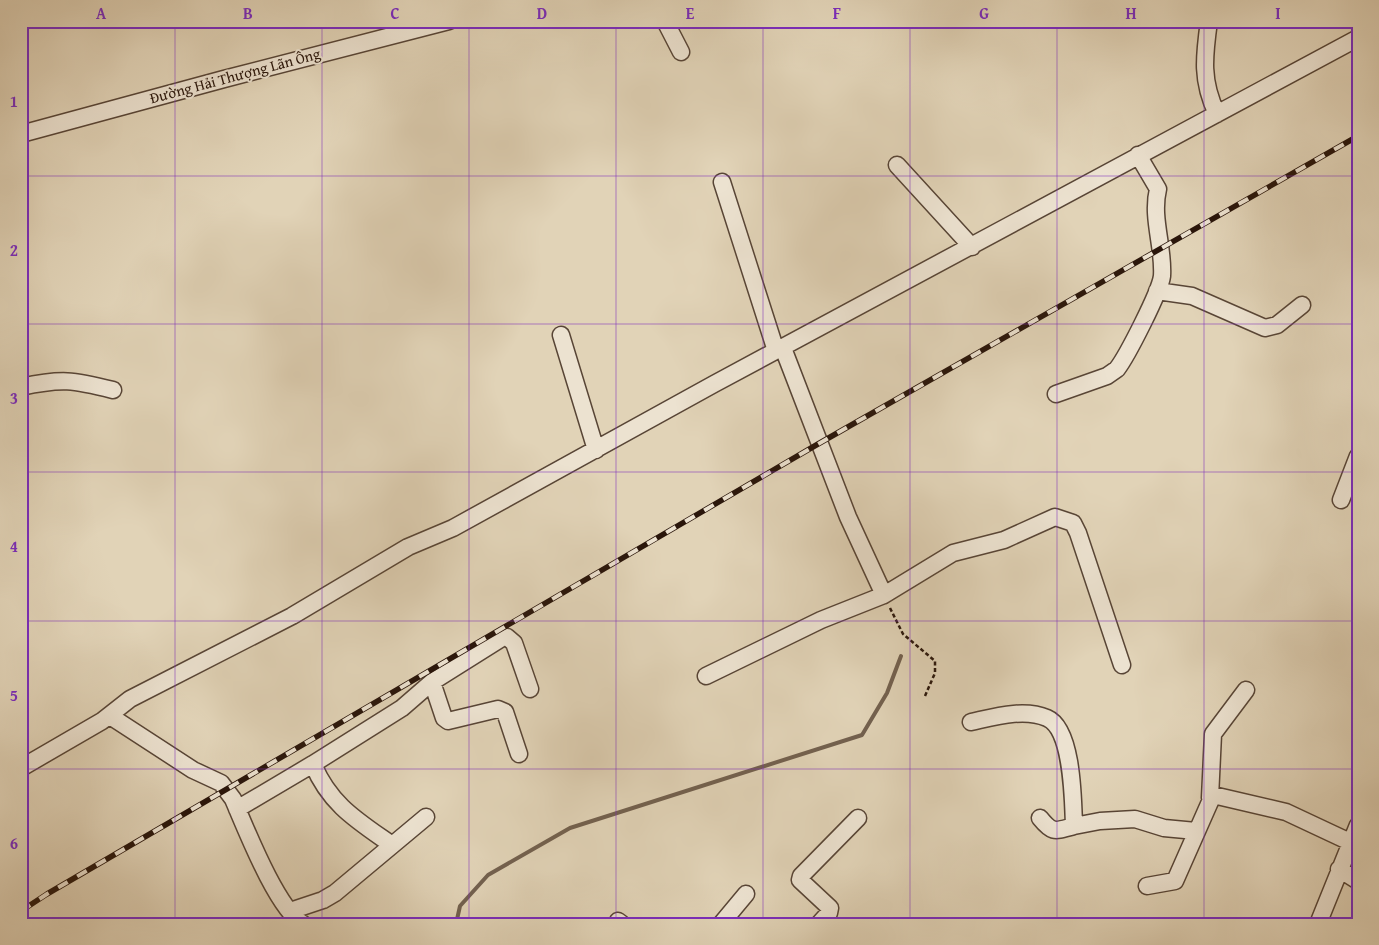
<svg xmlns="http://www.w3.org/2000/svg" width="1379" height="945" font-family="'Gentium Book Plus',serif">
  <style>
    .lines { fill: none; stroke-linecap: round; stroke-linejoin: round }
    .stream { stroke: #73614f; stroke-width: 4 }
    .minor-casing { stroke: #584536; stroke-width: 19 }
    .path { stroke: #2a160b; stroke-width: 2.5; stroke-dasharray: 4 2.5; stroke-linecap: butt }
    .minor { stroke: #ece2d0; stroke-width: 16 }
    .rail-casing { stroke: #2a160b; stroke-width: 5.5 }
    .rail { stroke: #ece2d0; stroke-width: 4; stroke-dasharray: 11; stroke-linecap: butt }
    .grid { fill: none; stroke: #7b2cbf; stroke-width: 1; stroke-opacity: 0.55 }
    .labels { text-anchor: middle; stroke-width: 4; stroke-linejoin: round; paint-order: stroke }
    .street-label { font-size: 15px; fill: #2a160b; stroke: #ece2d0 }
    .neatline { fill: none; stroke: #7b2cbf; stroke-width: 2 }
    .grid-label { font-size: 16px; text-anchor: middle; font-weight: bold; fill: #7b2cbf }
  </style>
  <rect width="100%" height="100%" fill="#e1d3b7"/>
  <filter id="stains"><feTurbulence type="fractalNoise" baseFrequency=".004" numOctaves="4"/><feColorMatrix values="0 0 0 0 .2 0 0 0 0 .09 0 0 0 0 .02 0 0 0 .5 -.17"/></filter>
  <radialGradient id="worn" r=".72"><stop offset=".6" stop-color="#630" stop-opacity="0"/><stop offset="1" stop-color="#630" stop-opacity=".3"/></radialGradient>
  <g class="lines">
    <!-- stream -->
    <path class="stream" d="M456 924 460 906 488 875 570 828 862 735 887 693 901 656"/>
    <defs>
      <path id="minor" d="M665 21 681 52
        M1209 21C1204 57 1201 81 1217 114
        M21 134 224 79 449 21
        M897 165 972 247
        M722 182 776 351
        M1157 291 1192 296 1265 328 1277 325 1302 305
        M561 335 596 450
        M783 348 848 517 884 595
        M21 387C62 378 73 380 113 390
        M1056 394 1107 376 1117 369C1127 356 1160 292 1162 276 1164 247 1151 218 1158 189L1138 155
        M1341 500 1358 456
        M706 676 821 620 884 595 953 553 1004 540 1055 517 1073 523 1078 533 1122 665
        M432 682 444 718 448 721 498 709 505 712 519 754
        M110 716 193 770 221 783 233 799C246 829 277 909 303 924
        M971 722C994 717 1024 708 1047 718 1073 729 1073 801 1074 826 1055 831 1053 834 1040 818
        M313 764 402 708 432 682 502 638 507 637 514 643 530 689
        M21 768 102 721 130 699 292 616 408 547 453 528 714 384 1358 38
        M1210 798 1213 734 1246 690
        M237 809 313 764C330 805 358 821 392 845
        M1074 826 1100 821 1135 819 1164 828 1196 831
        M1339 869 1358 881
        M1147 886 1175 881 1213 795 1286 812 1350 842
        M290 911 323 900 335 893 426 817
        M618 921 622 924
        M721 924 746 894
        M819 924 829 913 830 908 800 880 801 876 858 818
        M1318 924 1358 825"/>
    </defs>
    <!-- minor casing -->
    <use href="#minor" class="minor-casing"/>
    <!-- path -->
    <path class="path" d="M890 608 903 634 935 661V673L925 696"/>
    <!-- minor -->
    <use href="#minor" class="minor"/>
    <defs>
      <path id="rail" d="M21 911 47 894 818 444 1358 136"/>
    </defs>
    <!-- rail casing -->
    <use href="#rail" class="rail-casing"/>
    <!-- rail -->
    <use href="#rail" class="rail"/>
  </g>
  <!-- grid -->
  <path class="grid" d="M175 21V924M322 21V924M469 21V924M616 21V924M763 21V924M910 21V924M1057 21V924M1204 21V924M21 176H1358M21 324H1358M21 472H1358M21 621H1358M21 769H1358"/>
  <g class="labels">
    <!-- street labels -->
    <g class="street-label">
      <text transform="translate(235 76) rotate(-15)" y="5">Đường Hải Thượng Lãn Ông</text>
    </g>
  </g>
  <!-- margin -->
  <rect width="1379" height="945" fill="none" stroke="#e1d3b7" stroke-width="55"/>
  <rect x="28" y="28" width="1324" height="890" class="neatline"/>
  <g class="grid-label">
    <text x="101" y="19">A</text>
    <text x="248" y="19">B</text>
    <text x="395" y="19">C</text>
    <text x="542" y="19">D</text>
    <text x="690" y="19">E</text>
    <text x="837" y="19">F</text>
    <text x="984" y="19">G</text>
    <text x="1131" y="19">H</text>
    <text x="1278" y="19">I</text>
    <text x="14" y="107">1</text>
    <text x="14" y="256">2</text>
    <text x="14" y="404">3</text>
    <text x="14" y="552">4</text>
    <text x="14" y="701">5</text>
    <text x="14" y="849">6</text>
  </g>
  <rect width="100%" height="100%" filter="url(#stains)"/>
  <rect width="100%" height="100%" fill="url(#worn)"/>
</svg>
